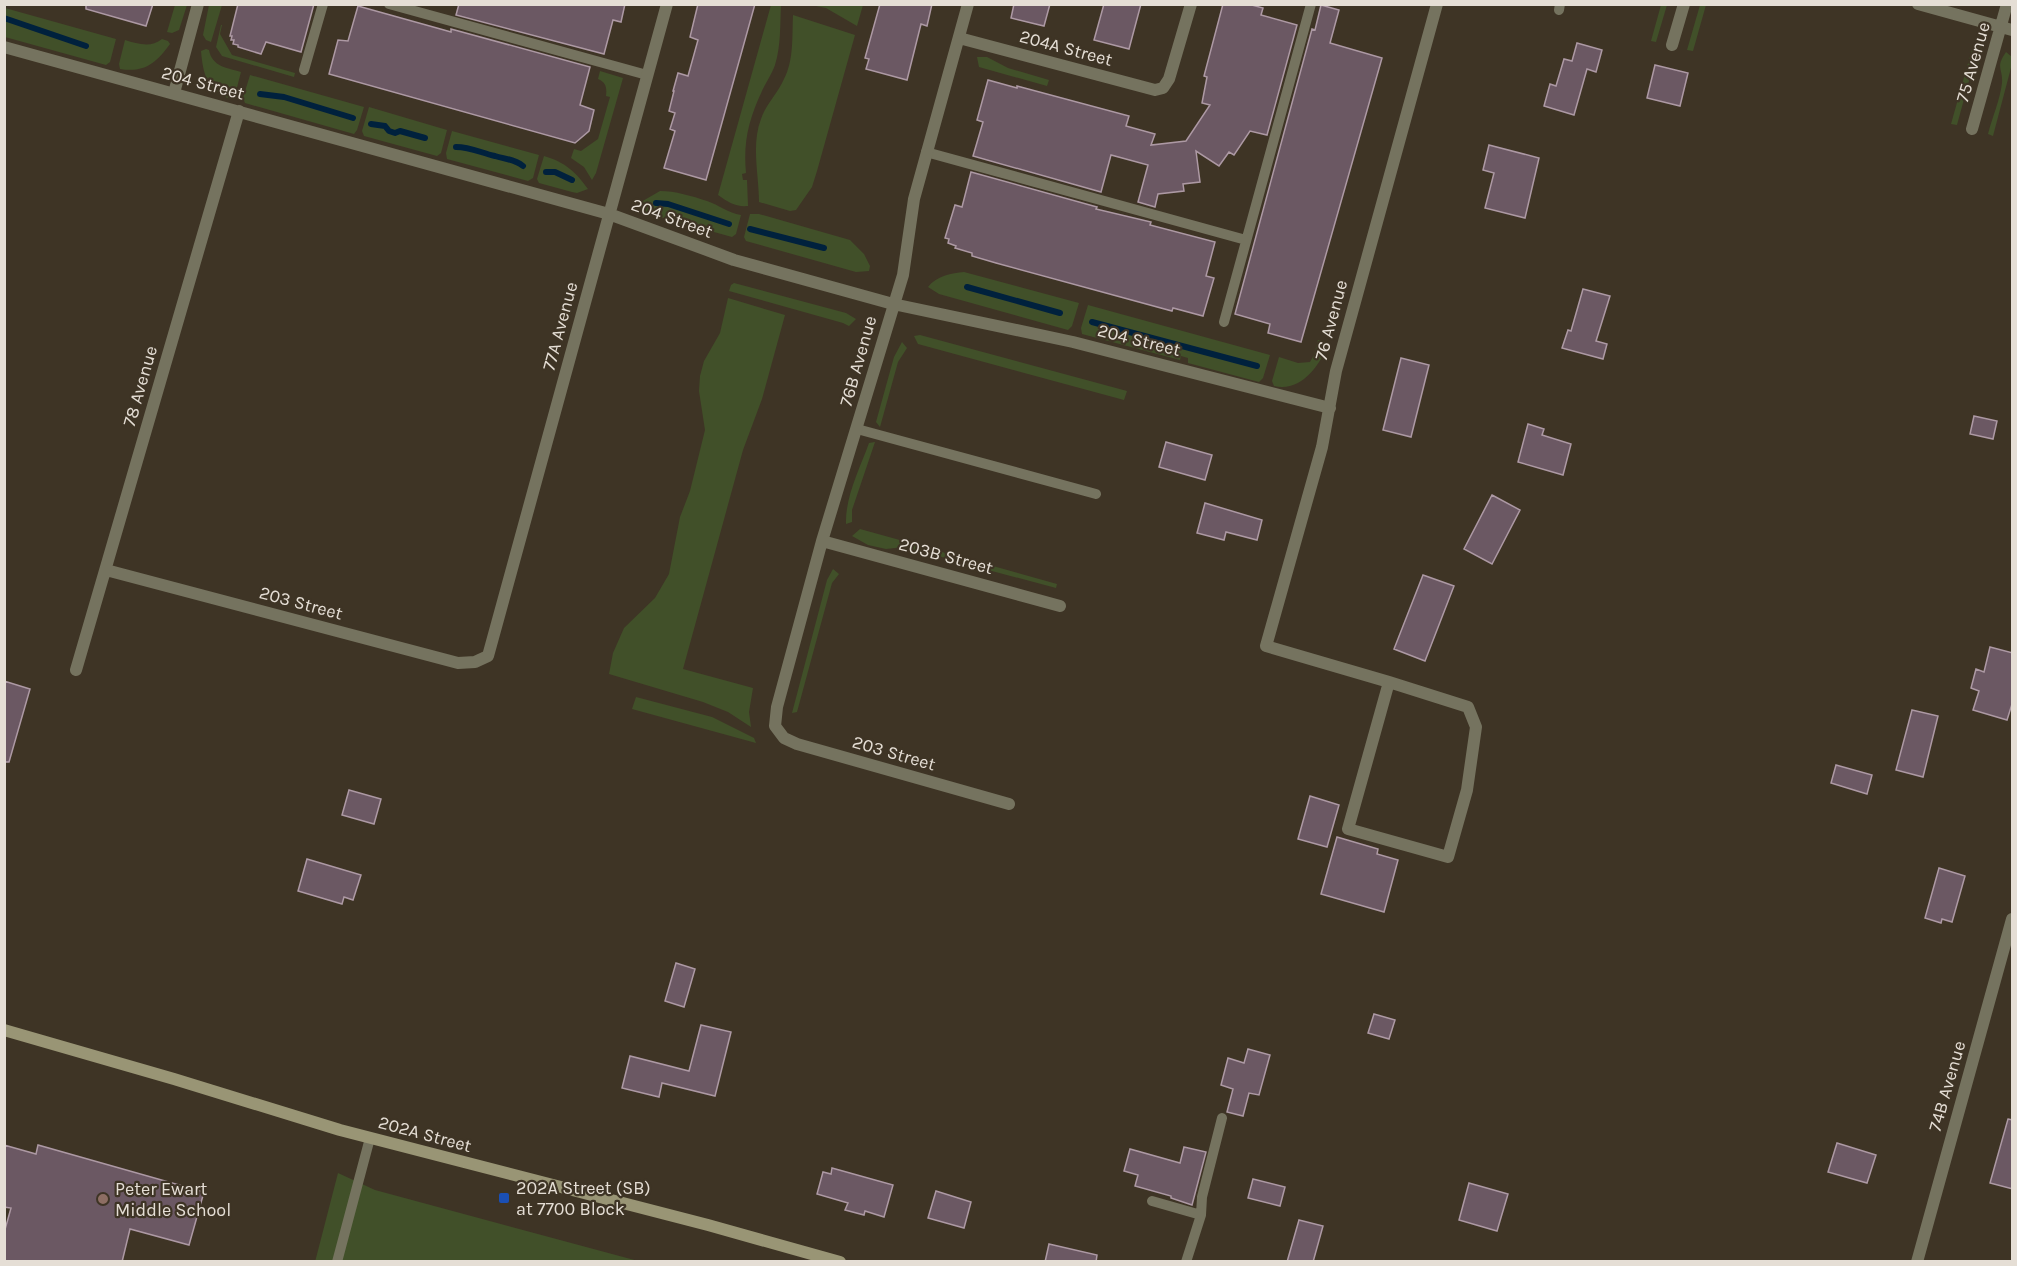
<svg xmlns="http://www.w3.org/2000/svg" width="2017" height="1266" font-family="Karla,sans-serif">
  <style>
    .green { fill: #415029 }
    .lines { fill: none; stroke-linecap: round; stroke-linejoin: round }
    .stream { stroke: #00213d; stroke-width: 6 }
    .building { fill: #6b5863; stroke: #ad99a4; stroke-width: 1.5 }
    .lane { stroke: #75735f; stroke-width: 10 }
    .street { stroke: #75735f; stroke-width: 12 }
    .secondary { stroke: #999575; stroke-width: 12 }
    .transit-dot { fill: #1a4fb4; stroke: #3e3425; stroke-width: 2 }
    .education-dot { fill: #8d6e63; stroke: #3e3425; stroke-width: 2 }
    .labels { text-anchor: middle; stroke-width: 4.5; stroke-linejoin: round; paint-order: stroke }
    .street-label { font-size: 18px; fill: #e5ded5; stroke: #3e3425 }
    .poi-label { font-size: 18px; fill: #e5ded5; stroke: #3e3425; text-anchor: start }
  </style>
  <rect width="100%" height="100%" fill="#3e3425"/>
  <!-- green -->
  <path class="green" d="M175 5H187L179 30 172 33 167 32Z
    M209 5H222L211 42 206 40 203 35Z
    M771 5H781C780 25 781 46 775 65 772 74 766 82 762 91 749 119 743 141 746 173L742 174 743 180H747L748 206C735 207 728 202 718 195Z
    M811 5H863L857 26 826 8Z
    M1661 5H1667L1656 42 1651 41Z
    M1700 5H1706L1693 51 1687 50Z
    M5 8 116 39 110 62 106 65 5 37Z
    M793 15 855 35 817 171 812 187 796 210 790 211 759 202C759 175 751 145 761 119 766 104 778 93 784 79 794 60 792 36 793 15Z
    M221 25H222L220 34 232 55 295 73 294 77 222 56 216 47Z
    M162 39 168 41 170 44C156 63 145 73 120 69L119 64 125 40C138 44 151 48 162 39Z
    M1982 46V58L1970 77 1957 125 1951 124 1972 49Z
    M206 49 209 50C212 67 228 68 241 72L235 95 231 99C207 91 203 74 201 51Z
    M2006 52 2012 57V64L1993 136 1988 134C1992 118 2000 100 2002 83 2003 68 1995 68 2006 52Z
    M977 57H987L1008 68 1049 80 1047 86 979 67Z
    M600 71 623 78 596 173 592 180 584 167 571 158 574 149 581 151 598 139 610 97 606 96C607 88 606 82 598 79Z
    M250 75 364 107 357 130 354 134 245 103 243 98Z
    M369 107 447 130 441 153 437 156 364 136 362 131Z
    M452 131 539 155 533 178 528 181 447 159 446 153Z
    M544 156C565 162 576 172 588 189L577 193 572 192 539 183 537 179Z
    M660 191C675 191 692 196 707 201 719 205 728 213 741 215L736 234 732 237 649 214 638 207 641 202Z
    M750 214H759L850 240 864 254 870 266 869 271 856 272 746 241 744 237Z
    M964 272 1079 303 1072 326 1068 330 939 294 928 287C936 276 952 273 964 272Z
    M734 283 846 313 856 319 849 326 843 323 729 291 731 285Z
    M728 298 785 315 762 399 743 450 683 669 753 688 749 712 751 727 728 712 703 702 609 674 613 653 624 628 655 598 669 574 680 517 690 491 705 430 699 391 700 376 704 361 720 333Z
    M1088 305 1270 355 1263 378 1259 382 1188 363V358L1181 356 1180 360 1082 334 1081 328Z
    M920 335 1127 391 1124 400 918 344 914 336Z
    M1318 340 1324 341 1328 346C1318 367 1301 392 1274 386L1272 381 1279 357 1298 363 1310 362 1314 355Z
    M902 342 907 348 898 362 880 427 876 422 894 357Z
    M875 442 852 510V522L846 524C845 497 860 468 869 443Z
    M860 529 943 552 953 560 904 547 886 549 868 545 852 536Z
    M975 561 1057 584 1056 588 962 563Z
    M833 569 839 574 832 583 797 712 792 713 827 580Z
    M636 697 712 717 754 738 756 743 632 709Z
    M338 1173 375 1190 638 1261 315 1262Z"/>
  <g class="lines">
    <!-- stream -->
    <path class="stream" d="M4 18 86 46
      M260 94 284 97 353 118
      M371 124 385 126 389 131 395 133 400 131 425 138
      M456 147C471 147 481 153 495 156 505 159 514 159 523 166
      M546 172H555L572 180
      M656 203 668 204 729 224
      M750 229 824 248
      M967 287 1060 313
      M1092 322 1257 366"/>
  </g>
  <!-- building -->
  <path class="building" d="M86 4H153L146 26 86 9Z
    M238 4H314L301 52 266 42 261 54 238 47V45L233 44 234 40H231L232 36H230Z
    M459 4H625L621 22 613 20 604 54 456 15Z
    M698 4H755L706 180 664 168 675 131 670 129 675 113 669 111 674 91H673L678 73 688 76 698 40 690 37Z
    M880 4H932L927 26 921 24 907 80 866 69 869 59 865 58Z
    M1014 4H1050L1044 26 1011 18Z
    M1104 4H1141L1129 49 1094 40Z
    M1223 4H1248L1263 8 1261 15 1297 25 1267 135 1250 131 1234 155 1229 152 1219 166 1196 151 1200 182 1183 184 1184 191 1158 194 1155 207 1138 202 1148 165 1111 155 1101 192 973 156 983 122 977 120 988 80 1017 88V86L1129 116 1126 126 1155 134 1151 145 1186 141 1210 105 1202 103 1207 77 1204 76Z
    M1321 5 1339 10 1330 43 1382 58 1301 342 1268 333 1270 324 1235 314 1312 29 1315 30Z
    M358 6 444 30 451 32V29L590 67 580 105 594 110 589 131 575 143 329 74 338 40 348 41Z
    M1577 43 1602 50 1596 72 1587 69 1574 115 1544 106 1550 84 1556 86 1564 59 1572 61Z
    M1655 65 1688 73 1680 106 1647 98Z
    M1489 145 1539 158 1525 218 1485 208 1494 173 1483 170Z
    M971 172 1097 207 1096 209 1151 222 1150 225 1215 242 1206 276 1214 278 1203 316 1173 308 1172 311 996 263 972 256V253L955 248 956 246 948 243 949 239 945 238 955 205 962 207Z
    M1583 289 1610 296 1596 341 1607 344 1603 359 1562 348 1568 330 1571 331Z
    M1401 358 1429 365 1411 437 1383 430Z
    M1974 416 1997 421 1993 439 1970 434Z
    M1528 424 1544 429 1542 435 1571 444 1563 475 1518 462Z
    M1166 442 1212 455 1205 480 1159 467Z
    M1492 495 1520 510 1492 564 1464 549Z
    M1205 503 1262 520 1257 540 1226 532 1224 540 1197 533Z
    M1423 575 1454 586 1425 661 1394 649Z
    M1990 647 2013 653V701L2007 720 1973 710 1979 691 1971 688 1976 669 1984 672Z
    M4 681 30 689 9 762H4Z
    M1912 710 1938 716 1923 777 1896 770Z
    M1836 765 1872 775 1867 794 1831 783Z
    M349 790 381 799 374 824 342 815Z
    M1310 796 1339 805 1327 847 1298 839Z
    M1337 837 1378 849 1377 854 1398 860 1384 912 1321 894Z
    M307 859 361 875 353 900 344 897 342 904 298 891Z
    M1939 868 1965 876 1952 922 1942 919 1941 923 1925 918Z
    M676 963 695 969 684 1007 665 1001Z
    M1374 1014 1395 1020 1389 1039 1368 1033Z
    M701 1025 731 1032 715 1096 662 1083 659 1097 622 1088 630 1056 689 1071Z
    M1248 1049 1270 1055 1259 1095 1249 1093 1243 1116 1227 1112 1233 1089 1221 1085 1228 1058 1244 1063Z
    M2008 1119 2013 1120V1189L1990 1183Z
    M1837 1143 1876 1155 1867 1183 1828 1172Z
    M4 1145 36 1154 38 1145 204 1192 189 1245 130 1229 122 1262H4V1233L11 1208 4 1207Z
    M1184 1147 1206 1152 1192 1205 1171 1198V1196L1135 1186 1138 1175 1124 1171 1130 1149 1180 1163Z
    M832 1168 893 1185 884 1217 865 1211 864 1215 845 1210 848 1203 817 1194 823 1172 831 1174Z
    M1253 1179 1285 1187 1280 1206 1248 1198Z
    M1469 1183 1508 1194 1497 1231 1459 1220Z
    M936 1191 971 1202 964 1228 928 1218Z
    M1299 1220 1323 1226 1313 1262H1287Z
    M1049 1244 1097 1255 1096 1262H1045Z"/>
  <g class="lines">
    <!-- lane -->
    <path class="lane" d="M389 4 647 75
      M1559 10 1560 4
      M304 70 323 4
      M926 152 1246 240
      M1224 322 1311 4
      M857 429 1096 494
      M1152 1201 1201 1215
      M337 1262 370 1138
      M1186 1262 1201 1215 1202 1197 1222 1118"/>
    <!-- street -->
    <path class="street" d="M968 4 914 199 903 275 822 541 777 707 775 726 784 738 797 744 1009 804
      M1918 4 2012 30
      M959 38 1155 90 1163 88 1169 79 1191 4
      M1672 45 1684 4
      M4 47 609 214 734 260 893 304 1073 342 1330 408
      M174 93 198 4
      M1972 129 2007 4
      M822 541 1060 606
      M106 570 458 663 475 662 488 656 667 4
      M76 670 239 111
      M1389 682 1348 829 1448 857 1467 790 1476 727 1468 707 1389 682 1266 646 1322 447 1336 371 1437 4
      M1917 1262 2012 919"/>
    <!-- secondary -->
    <path class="secondary" d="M4 1030 174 1079 340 1130 708 1225 840 1262"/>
  </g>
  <!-- markers -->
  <rect class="transit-dot" x="498" y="1192" width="12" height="12" rx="3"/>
  <circle class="education-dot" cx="103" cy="1199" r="6"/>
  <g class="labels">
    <!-- street labels -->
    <g class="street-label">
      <text transform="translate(1066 48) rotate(15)" y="6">204A Street</text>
      <text transform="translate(1973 62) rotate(-74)" y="6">75 Avenue</text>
      <text transform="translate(203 83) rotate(15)" y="6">204 Street</text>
      <text transform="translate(672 218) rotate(20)" y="6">204 Street</text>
      <text transform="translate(1331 320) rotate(-75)" y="6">76 Avenue</text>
      <text transform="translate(560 326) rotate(-75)" y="6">77A Avenue</text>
      <text transform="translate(1139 340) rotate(14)" y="6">204 Street</text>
      <text transform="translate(858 361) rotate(-74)" y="6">76B Avenue</text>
      <text transform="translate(140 386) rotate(-74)" y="6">78 Avenue</text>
      <text transform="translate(946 556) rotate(15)" y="6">203B Street</text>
      <text transform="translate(301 603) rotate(15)" y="6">203 Street</text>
      <text transform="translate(894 753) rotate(16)" y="6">203 Street</text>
      <text transform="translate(1947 1086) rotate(-74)" y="6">74B Avenue</text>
      <text transform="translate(425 1134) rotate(15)" y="6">202A Street</text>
    </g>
    <!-- poi labels -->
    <g class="poi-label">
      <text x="516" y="1194">202A Street (SB)<tspan x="516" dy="21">at 7700 Block</tspan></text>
      <text x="115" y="1195">Peter Ewart<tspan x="115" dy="21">Middle School</tspan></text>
    </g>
  </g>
  <!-- border -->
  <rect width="2017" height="1266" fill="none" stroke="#e5ded5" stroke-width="12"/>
</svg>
